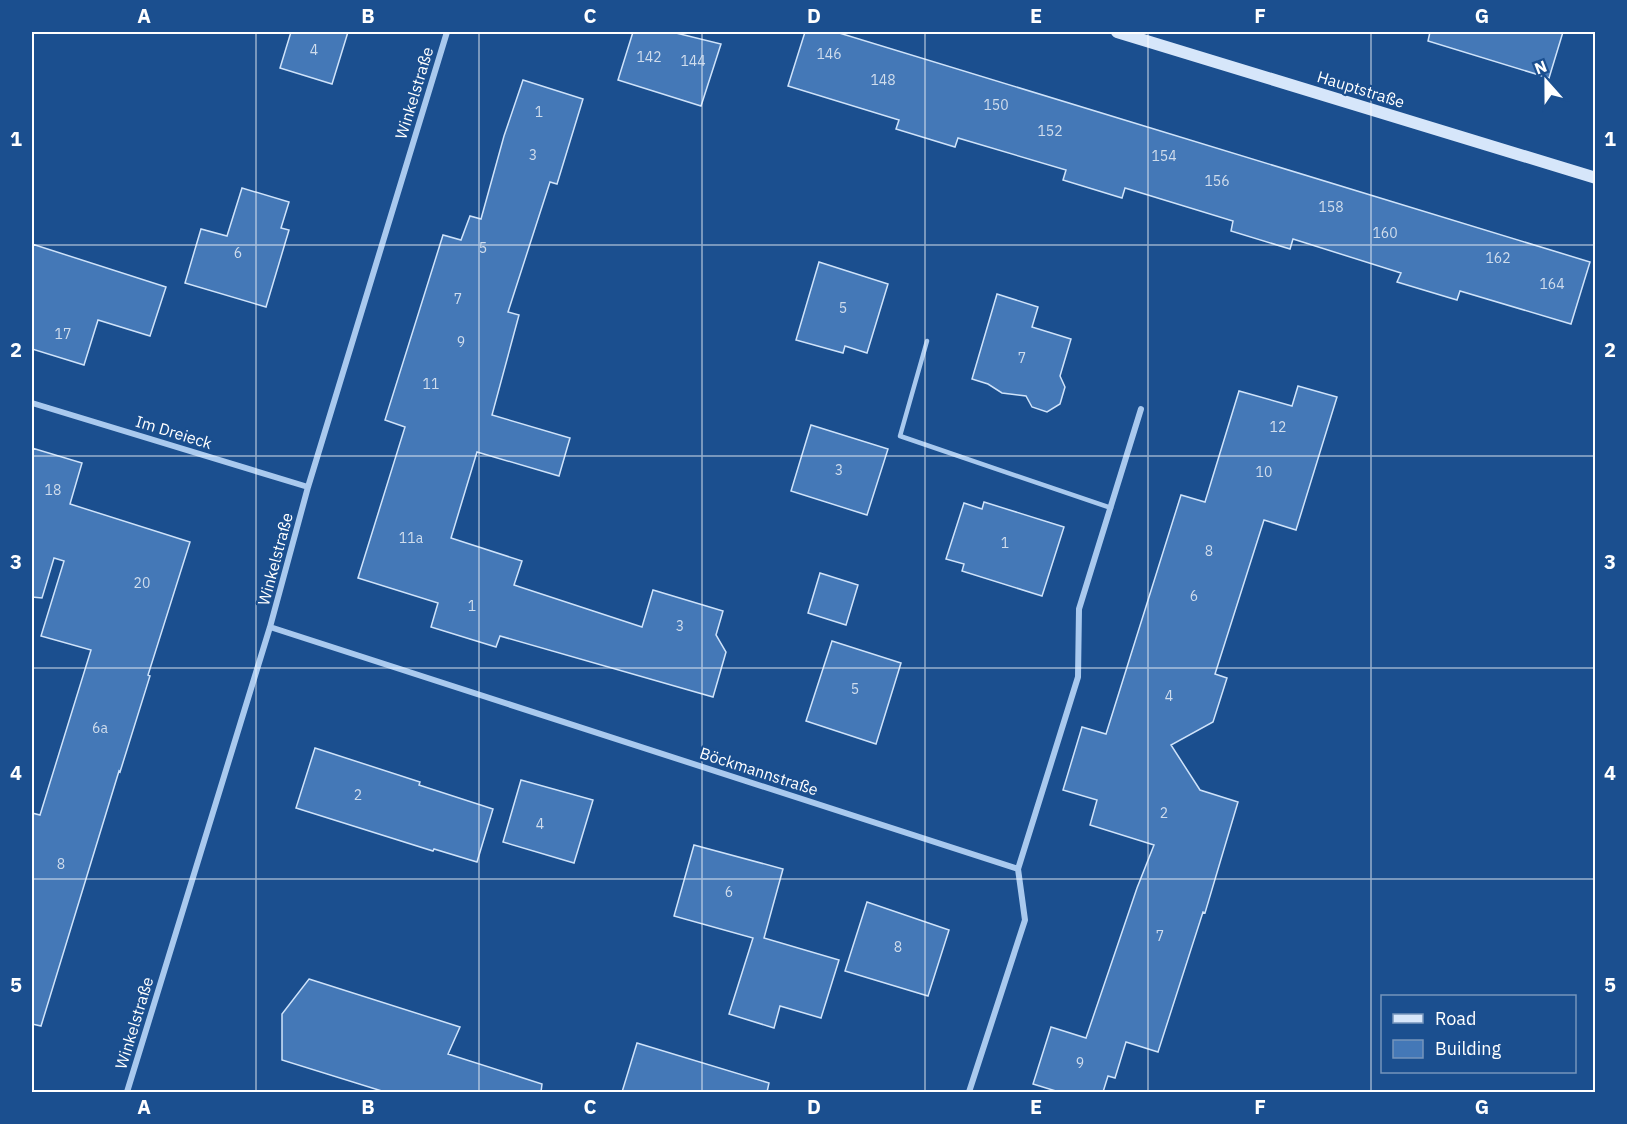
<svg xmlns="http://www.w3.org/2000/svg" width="1627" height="1124" font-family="'IBM Plex Sans',sans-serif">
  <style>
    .building { fill: #4478b7; stroke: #cfe3fa; stroke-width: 1.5 }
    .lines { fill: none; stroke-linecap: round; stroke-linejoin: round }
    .service { stroke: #a9c9ee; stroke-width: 4.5 }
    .minor { stroke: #a9c9ee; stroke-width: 6 }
    .secondary { stroke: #d6e6fa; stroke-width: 12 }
    .grid { fill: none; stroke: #fff; stroke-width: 1.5; stroke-opacity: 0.55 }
    .labels { text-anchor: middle; stroke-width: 4.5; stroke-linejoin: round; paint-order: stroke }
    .number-label { font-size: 14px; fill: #d0dded }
    .street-label { font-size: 16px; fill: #fff; stroke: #1b4f8f }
    .neatline { fill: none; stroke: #fff; stroke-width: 2 }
    .grid-label { font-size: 20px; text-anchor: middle; font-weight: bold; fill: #fff }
  </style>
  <rect width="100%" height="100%" fill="#1b4f8f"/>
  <!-- building -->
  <path class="building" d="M291 32H348L332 84 280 68Z
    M633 32H672L721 44 701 106 618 80Z
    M805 32H836L1590 262 1571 324 1460 291 1457 300 1397 282 1401 273 1293 239 1290 249 1231 231 1233 221 1125 188 1122 198 1063 180 1066 170 958 138 955 147 896 129 899 120 788 86Z
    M1430 32H1563L1549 78 1428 41Z
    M523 80 583 99 557 184 550 182 508 312 519 315 492 415 570 438 559 476 477 452 451 538 522 561 514 585 642 627 653 590 723 611 716 635 726 652 713 697 500 636 496 647 431 627 438 603 358 578 405 427 385 420 443 235 461 240 470 216 481 219 504 136Z
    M242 188 289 202 281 228 289 230 266 307 185 283 201 229 227 236Z
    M32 244 166 287 150 336 98 320 84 365 32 349Z
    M819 262 888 284 867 353 845 346 843 353 796 340Z
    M997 294 1038 307 1032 327 1071 339 1060 376 1065 387 1060 404 1047 412 1032 407 1026 396 1002 393 988 384 972 379Z
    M1298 386 1337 397 1296 530 1264 520 1215 674 1227 678 1213 722 1171 745 1200 790 1238 802 1205 913 1203 912 1158 1052 1126 1042 1115 1078 1108 1076 1103 1092H1059L1033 1084 1051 1027 1086 1038 1137 888 1154 845 1090 825 1097 800 1063 790 1082 727 1106 734 1181 495 1205 502 1239 391 1292 406Z
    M811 425 888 449 867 515 791 491Z
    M32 448 82 463 70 504 190 542 148 675 150 676 120 772 119 771 41 1026 32 1024V813L40 815 91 650 41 636 64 561 54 558 42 598 32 597Z
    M984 502 1064 527 1042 596 962 571 964 564 946 559 964 503 982 509Z
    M820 573 858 585 846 625 808 613Z
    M832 641 901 663 876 744 806 721Z
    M315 748 420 782 419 785 493 809 477 862 434 849 433 851 296 808Z
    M521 780 593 800 574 863 503 842Z
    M694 845 783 869 764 938 839 960 821 1018 780 1006 774 1028 729 1014 753 938 674 916Z
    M867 902 949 930 928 996 845 971Z
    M309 979 460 1027 448 1054 542 1084 541 1092H385L282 1060V1014Z
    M637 1043 769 1083 767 1092H622Z"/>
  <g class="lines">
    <!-- service -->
    <path class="service" d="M927 341 900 436 1111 508"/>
    <!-- minor -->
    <path class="minor" d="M32 403 308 487
      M270 627 1018 869 1025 920 969 1092
      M1018 869 1078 677 1079 609 1141 409
      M127 1092 270 627 308 487 447 32"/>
    <!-- secondary -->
    <path class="secondary" d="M1117 32 1596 178"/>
  </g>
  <!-- grid -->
  <path class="grid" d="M256 32V1092M479 32V1092M702 32V1092M925 32V1092M1148 32V1092M1371 32V1092M32 245H1596M32 456H1596M32 668H1596M32 879H1596"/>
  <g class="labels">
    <!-- number labels -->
    <g class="number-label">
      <text x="314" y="55">4</text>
      <text x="829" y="59">146</text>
      <text x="649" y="62">142</text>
      <text x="693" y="66">144</text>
      <text x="883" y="85">148</text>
      <text x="996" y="110">150</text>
      <text x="539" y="117">1</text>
      <text x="1050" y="136">152</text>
      <text x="533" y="160">3</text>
      <text x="1164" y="161">154</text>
      <text x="1217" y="186">156</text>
      <text x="1331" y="212">158</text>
      <text x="1385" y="238">160</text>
      <text x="483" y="253">5</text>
      <text x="238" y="258">6</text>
      <text x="1498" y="263">162</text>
      <text x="1552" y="289">164</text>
      <text x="458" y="304">7</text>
      <text x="843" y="313">5</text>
      <text x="63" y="339">17</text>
      <text x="461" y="347">9</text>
      <text x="1022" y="363">7</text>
      <text x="431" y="389">11</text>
      <text x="1278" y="432">12</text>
      <text x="839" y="475">3</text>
      <text x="1264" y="477">10</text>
      <text x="53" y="495">18</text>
      <text x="411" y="543">11a</text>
      <text x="1005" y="548">1</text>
      <text x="1209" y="556">8</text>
      <text x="142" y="588">20</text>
      <text x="1194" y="601">6</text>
      <text x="472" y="611">1</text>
      <text x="680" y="631">3</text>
      <text x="855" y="694">5</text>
      <text x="1169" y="701">4</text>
      <text x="100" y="733">6a</text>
      <text x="358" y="800">2</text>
      <text x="1164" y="818">2</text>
      <text x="540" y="829">4</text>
      <text x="61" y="869">8</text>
      <text x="729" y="897">6</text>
      <text x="1160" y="941">7</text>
      <text x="898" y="952">8</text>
      <text x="1080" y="1068">9</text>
    </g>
    <!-- street labels -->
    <g class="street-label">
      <text transform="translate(1361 89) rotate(17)" y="6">Hauptstraße</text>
      <text transform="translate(414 93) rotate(-73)" y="6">Winkelstraße</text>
      <text transform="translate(174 432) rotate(17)" y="6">Im Dreieck</text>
      <text transform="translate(275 559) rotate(-75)" y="6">Winkelstraße</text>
      <text transform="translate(759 771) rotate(18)" y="6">Böckmannstraße</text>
      <text transform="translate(134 1023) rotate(-73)" y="6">Winkelstraße</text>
    </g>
  </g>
  <!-- border -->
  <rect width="1627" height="1124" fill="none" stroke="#1b4f8f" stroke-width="66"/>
  <!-- legend -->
  <rect x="1381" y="995" width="195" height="78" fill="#1b4f8f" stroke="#7695bc" stroke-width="1.5"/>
  <rect x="1393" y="1014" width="30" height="9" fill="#d6e6fa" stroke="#7695bc" stroke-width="1.5"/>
  <text x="1435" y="1025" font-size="18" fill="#ffffff">Road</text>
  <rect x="1393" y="1040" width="30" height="18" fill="#4478b7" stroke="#7695bc" stroke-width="1.5"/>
  <text x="1435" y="1055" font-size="18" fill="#ffffff">Building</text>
  <!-- north arrow -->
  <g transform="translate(1546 81) rotate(339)" stroke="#1b4f8f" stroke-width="4.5" paint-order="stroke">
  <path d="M0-4.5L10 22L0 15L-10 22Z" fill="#ffffff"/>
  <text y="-9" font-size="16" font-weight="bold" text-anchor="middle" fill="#ffffff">N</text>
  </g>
  <rect x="33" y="33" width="1561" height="1058" class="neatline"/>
  <g class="grid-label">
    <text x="144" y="23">A</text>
    <text x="368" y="23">B</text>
    <text x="590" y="23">C</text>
    <text x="814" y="23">D</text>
    <text x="1036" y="23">E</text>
    <text x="1260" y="23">F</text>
    <text x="1482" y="23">G</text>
    <text x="16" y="146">1</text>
    <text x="1610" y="146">1</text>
    <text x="16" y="357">2</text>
    <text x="1610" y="357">2</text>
    <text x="16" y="569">3</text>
    <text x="1610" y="569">3</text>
    <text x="16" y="780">4</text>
    <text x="1610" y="780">4</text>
    <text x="16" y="992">5</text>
    <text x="1610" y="992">5</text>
    <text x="144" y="1114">A</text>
    <text x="368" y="1114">B</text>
    <text x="590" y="1114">C</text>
    <text x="814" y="1114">D</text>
    <text x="1036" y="1114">E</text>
    <text x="1260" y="1114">F</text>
    <text x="1482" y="1114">G</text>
  </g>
</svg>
